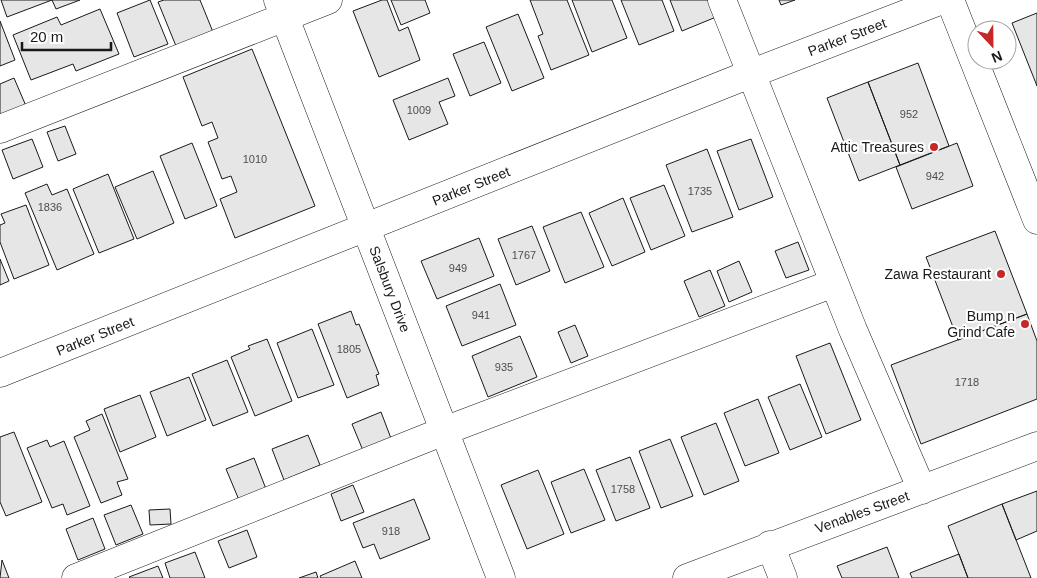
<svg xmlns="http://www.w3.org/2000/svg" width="1037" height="578" font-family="Arial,sans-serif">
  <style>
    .building { fill: #e6e6e6; stroke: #1a1a1a }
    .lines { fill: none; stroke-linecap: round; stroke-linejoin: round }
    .minor-casing { stroke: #1a1a1a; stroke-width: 29 }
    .minor { stroke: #fff; stroke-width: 28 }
    .poi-dot { fill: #c62828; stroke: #fff; stroke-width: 2 }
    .labels { text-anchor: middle; stroke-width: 4; stroke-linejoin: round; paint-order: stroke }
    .number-label { font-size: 11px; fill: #4d4d4d }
    .street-label { font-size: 14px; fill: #1a1a1a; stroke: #fff }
    .poi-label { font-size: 14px; fill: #1a1a1a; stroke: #fff; text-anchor: end }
  </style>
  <rect width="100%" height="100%" fill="#fff"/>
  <!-- building -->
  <path class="building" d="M1 0H52L7 17Z
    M52 0H80L56 9Z
    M150 0 168 44 134 57 117 13Z
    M164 0H200L213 32 176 46 158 2Z
    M382 0H387L399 31 408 27 420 60 379 77 353 11Z
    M391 0H425L430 13 401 25Z
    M530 0H567L589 55 551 70 538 36 543 34Z
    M572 0H612L627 38 592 52Z
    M621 0H662L674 31 639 45Z
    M670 0H715L721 15 682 31Z
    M779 0H795L781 5Z
    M100 9 119 54 76 71 73 64 31 80 13 35 57 17 61 25Z
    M1037 13V86L1012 23Z
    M518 14 544 78 512 91 486 27Z
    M0 21 15 60 0 66Z
    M484 42 501 83 470 96 453 54Z
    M252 49 315 206 235 238 220 199 237 192 231 176 222 179 208 142 218 138 212 122 202 126 183 77Z
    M918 63 949 146 900 165 868 82Z
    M14 78 26 106 0 116V84Z
    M448 78 455 96 439 102 448 124 409 140 393 100Z
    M868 82 900 165 859 181 827 98Z
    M65 126 76 154 58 161 47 132Z
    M32 139 43 167 13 179 2 150Z
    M751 139 773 197 739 210 717 151Z
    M192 143 217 206 185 219 160 156Z
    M957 143 973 186 912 209 896 167Z
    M707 149 733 217 692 232 666 165Z
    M153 171 174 223 137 239 115 187Z
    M108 174 134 239 99 253 73 189Z
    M47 184 52 195 67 189 94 254 57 270 25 193Z
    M664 185 685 236 651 250 630 198Z
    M623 198 645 252 612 266 589 213Z
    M26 205 49 265 14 279 0 242V225L5 223 1 214Z
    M581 212 604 267 565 283 543 227Z
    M532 226 550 271 516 285 498 239Z
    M995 231 1027 314 958 340 926 257Z
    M479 238 494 276 437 299 421 261Z
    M798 242 809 270 786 278 775 251Z
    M0 259 9 281 0 285Z
    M739 261 752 292 729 302 717 271Z
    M710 270 725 306 699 317 684 281Z
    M500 284 516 325 462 346 446 306Z
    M351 311 356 325 359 324 379 374 376 375 379 385 347 398 318 324Z
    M1027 314 1037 341V399L921 444 891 365Z
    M575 325 588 356 571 363 558 332Z
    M312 329 334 385 298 398 277 343Z
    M520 336 537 377 488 397 472 356Z
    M267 339 292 401 255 416 231 357 250 349 248 346Z
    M830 343 861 420 826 434 796 356Z
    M227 360 248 412 213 426 192 374Z
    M189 377 206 420 167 436 150 392Z
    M800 384 822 437 790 450 768 397Z
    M140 395 156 437 120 452 104 409Z
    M758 399 779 453 745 466 724 413Z
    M381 412 392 441 364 453 352 424Z
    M102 414 128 479 117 482 122 495 101 503 74 437 90 430 86 421Z
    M716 423 739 481 704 495 681 437Z
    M14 432 42 502 6 516 0 502V437Z
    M308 435 320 465 284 480 272 449Z
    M670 439 693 496 661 508 639 451Z
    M47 440 50 447 64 441 90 506 67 515 63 504 52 508 27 448Z
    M630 457 650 508 616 521 596 470Z
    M254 458 266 489 239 500 226 469Z
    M584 469 605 520 571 533 551 482Z
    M538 470 564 534 527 549 501 485Z
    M353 485 364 512 341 521 331 494Z
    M1037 491V531L1016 540 1002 504Z
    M414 499 430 539 380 559 374 544 363 548 353 523Z
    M1002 504 1031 578H968L948 526Z
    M131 505 143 534 116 545 104 515Z
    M170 509 171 524 150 525 149 510Z
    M93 518 105 549 78 560 66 529Z
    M247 530 257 557 229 568 218 541Z
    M887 547 899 578H842L837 566Z
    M195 552 205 578H170L165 563Z
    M959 554 968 578H912L910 573Z
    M2 560 9 578H0Z
    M355 561 362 578H321L320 576Z
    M158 566 163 578H130L129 577Z
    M316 572 318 578H299Z"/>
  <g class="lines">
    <defs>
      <path id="minor" d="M278 0 501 578
        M722 0 853 330 922 490
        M950 0 1037 220
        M0 129 328 0
        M0 373 750 74 942 0
        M770 545 783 578
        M76 578 444 431 834 283
        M687 578 1037 446"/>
    </defs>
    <!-- minor casing -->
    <use href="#minor" class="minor-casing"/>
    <!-- minor -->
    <use href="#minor" class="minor"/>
  </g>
  <!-- markers -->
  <g class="poi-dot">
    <circle cx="934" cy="147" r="5"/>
    <circle cx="1001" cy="274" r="5"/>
    <circle cx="1025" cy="324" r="5"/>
  </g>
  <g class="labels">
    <!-- number labels -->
    <g class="number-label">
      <text x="419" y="114">1009</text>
      <text x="909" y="118">952</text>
      <text x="255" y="163">1010</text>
      <text x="935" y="180">942</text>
      <text x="700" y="195">1735</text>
      <text x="50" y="211">1836</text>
      <text x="524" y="259">1767</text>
      <text x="458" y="272">949</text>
      <text x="481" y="319">941</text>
      <text x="349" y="353">1805</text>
      <text x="504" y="371">935</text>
      <text x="967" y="386">1718</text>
      <text x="623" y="493">1758</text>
      <text x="391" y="535">918</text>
    </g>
    <!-- street labels -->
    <g class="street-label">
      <text transform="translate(847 37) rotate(-21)" y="5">Parker Street</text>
      <text transform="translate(471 186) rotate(-22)" y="5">Parker Street</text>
      <text transform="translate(390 289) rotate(69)" y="5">Salsbury Drive</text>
      <text transform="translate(95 336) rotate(-22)" y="5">Parker Street</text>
      <text transform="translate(862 512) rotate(-20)" y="5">Venables Street</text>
    </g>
    <!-- poi labels -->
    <g class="poi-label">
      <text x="924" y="152">Attic Treasures</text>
      <text x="991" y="279">Zawa Restaurant</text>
      <text x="1015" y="321">Bump n<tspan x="1015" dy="16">Grind Cafe</tspan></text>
    </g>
  </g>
  <!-- north arrow -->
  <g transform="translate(992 45) rotate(158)"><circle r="24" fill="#ffffff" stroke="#a3a3a3"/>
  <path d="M0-4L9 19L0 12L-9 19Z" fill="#c62828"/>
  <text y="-8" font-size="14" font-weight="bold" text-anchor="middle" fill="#1a1a1a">N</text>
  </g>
  <!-- scale -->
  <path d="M22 42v8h89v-8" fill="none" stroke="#1a1a1a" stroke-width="2.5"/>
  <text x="30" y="42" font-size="15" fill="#1a1a1a" stroke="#ffffff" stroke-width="4" paint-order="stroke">20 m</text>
</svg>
